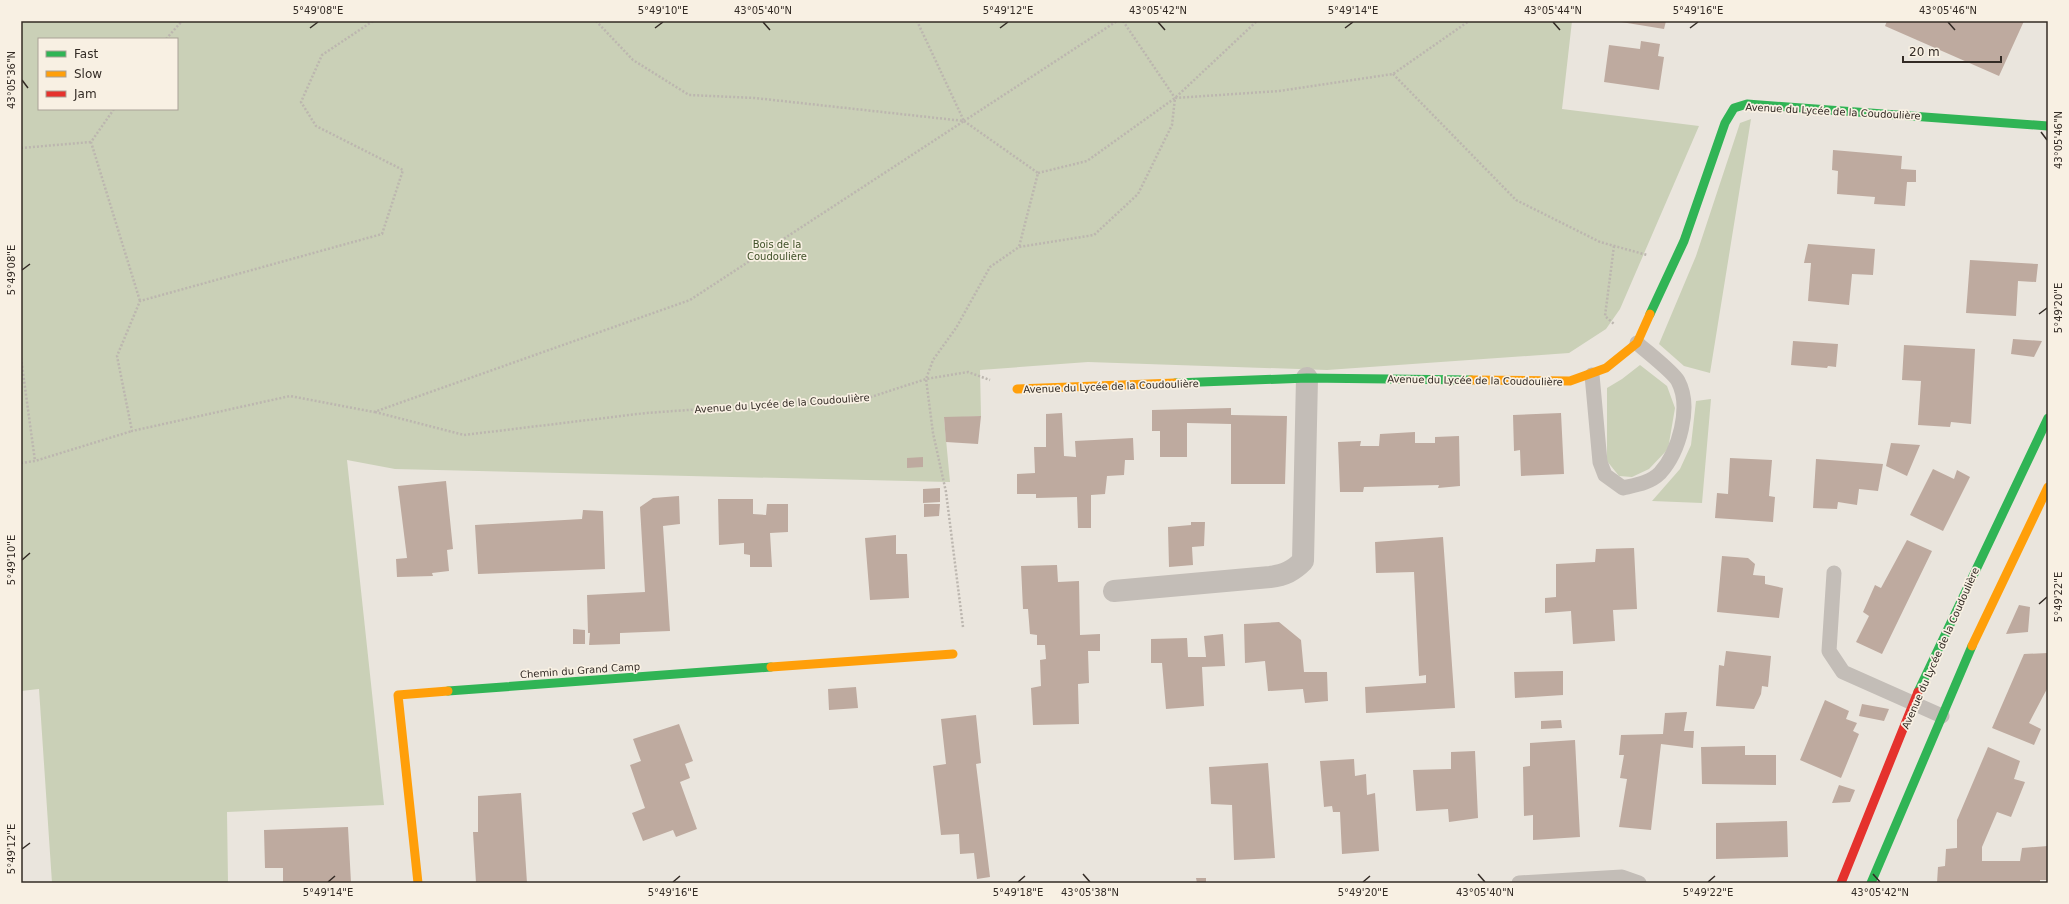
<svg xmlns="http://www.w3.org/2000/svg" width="2069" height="904" font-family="'DejaVu Sans',sans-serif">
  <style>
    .green { fill: #cad0b7; fill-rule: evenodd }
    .building { fill: #beaa9f }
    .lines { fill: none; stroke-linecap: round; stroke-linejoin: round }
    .path { stroke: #bcb6af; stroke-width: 2.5; stroke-dasharray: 2 2; stroke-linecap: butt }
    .lane { stroke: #c3bdb7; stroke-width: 15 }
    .street { stroke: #c3bdb7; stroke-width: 22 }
    .fast { stroke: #30b455; stroke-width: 9 }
    .slow { stroke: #ff9f0a; stroke-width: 9 }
    .jam { stroke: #e5322d; stroke-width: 9 }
    .ticks { fill: none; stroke: #332b25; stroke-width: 1.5 }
    .labels { text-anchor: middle; stroke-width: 3.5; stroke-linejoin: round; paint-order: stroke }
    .street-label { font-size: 10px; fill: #332b25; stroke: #f8f0e3 }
    .park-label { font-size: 10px; fill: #405129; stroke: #f8f0e3 }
    .neatline { fill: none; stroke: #332b25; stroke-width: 1.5 }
    .ticks-label { font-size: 10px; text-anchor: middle; fill: #332b25 }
  </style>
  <rect width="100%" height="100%" fill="#eae5dd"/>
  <!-- green -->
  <path class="green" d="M21 21H1572L1562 109 1699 126 1620 309 1606 329 1569 353 1327 370 1088 362 980 370 981 416 944 418 950 482 395 469 347 460 384 805 227 812 228 883H52L39 689 21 691ZM39 39H177V109H39Z
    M1751 119 1710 373 1684 366 1659 344 1696 256 1740 123Z
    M1640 365 1667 386 1675 408 1668 449 1649 469 1632 477 1619 476 1607 461V388L1622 379Z
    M1711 399 1702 503 1652 501 1680 469 1691 445 1696 401Z"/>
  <!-- building -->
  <path class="building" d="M1615 21H1666L1664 29Z
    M1887 21H2024L1999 76 1885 26Z
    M1641 41 1660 44 1658 56 1664 57 1659 90 1604 82 1609 45 1640 49Z
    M1833 150 1902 156 1901 169 1916 170V182H1907L1905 206 1874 204 1875 197 1837 194 1838 171 1832 170Z
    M1808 244 1875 249 1873 275 1852 274 1849 305 1808 301 1811 263H1804Z
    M1970 260 2038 264 2036 282 2018 281 2016 316 1966 313Z
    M2013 339 2042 341 2034 357 2011 354Z
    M1793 341 1838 344 1836 367 1828 366 1827 368 1791 365Z
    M1904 345 1975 349 1971 424 1951 422 1950 427 1918 425 1921 381 1902 380Z
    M1231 408V415L1287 416 1285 484H1231V424L1187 423V457H1160V431H1152V410Z
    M1062 413 1064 456 1076 457 1075 441 1133 438 1134 460H1125L1124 475 1107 476 1105 494 1091 495V528H1078L1077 497 1036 498V494H1017V474L1035 473 1034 447H1046V414Z
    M1561 413 1564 474 1521 476 1520 450 1514 451 1513 415Z
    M981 416 978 444 946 442 944 417Z
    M1415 432V443H1435V437L1459 436 1460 486 1438 488 1439 485 1364 487 1363 492H1340L1338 442 1361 441 1360 446H1379L1380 434Z
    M1891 443 1920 445 1907 476 1886 466Z
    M923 457V467L907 468V458Z
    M1730 458 1772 460 1769 496 1775 497 1773 522 1715 518 1717 493 1728 494Z
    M1816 459 1883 464 1878 491 1859 489 1857 505 1838 502 1837 509 1813 508Z
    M1933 469 1954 479 1957 470 1970 477 1943 531 1910 515Z
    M446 481 453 549 447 550 449 571 432 573 433 576 397 577 396 559 407 558 398 486Z
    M940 488V502L923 503V489Z
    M679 496 680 524 663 526 670 631 620 633V644L589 645 590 633H588L587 595 645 592 640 507 653 498Z
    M718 499H753V514L766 515 767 504H788V532L770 533 772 567H750V555L744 554V543L719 545Z
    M924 504H940L939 516 924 517Z
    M583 510 603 511 605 569 478 574 475 525 582 519Z
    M1191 522H1205L1204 546 1192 547 1193 565 1169 567 1168 527 1191 525Z
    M896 535V554H907L909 598 870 600 865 538Z
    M1443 537 1455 708 1366 713 1365 687 1426 683V675L1419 676 1414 572 1376 573 1375 542Z
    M1907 540 1932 551 1882 654 1856 642 1869 616 1863 612 1875 585 1881 588Z
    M1634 548 1637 609 1613 610 1615 641 1573 644 1571 611 1545 613V598L1556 597V564L1595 562 1596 549Z
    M1722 556 1748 558 1755 564 1753 575 1765 576V584L1783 588 1779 618 1717 612Z
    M1057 565 1058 582 1079 581 1080 635 1100 634V651H1088L1089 683 1078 684 1079 724 1033 725 1031 688 1041 686 1040 660 1046 659 1045 645H1037V635L1030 634 1028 609H1023L1021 566Z
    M2019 605 2030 607 2028 632 2006 634Z
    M1279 622 1301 640 1304 672H1327L1328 701 1305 703 1303 689 1268 691 1265 661 1245 663 1244 624Z
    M573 629 585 630V644H573Z
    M1223 634 1225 666 1202 667 1204 706 1166 709 1162 663H1151V639L1187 638 1188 657H1206L1204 636Z
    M1726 651 1771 656 1768 687 1762 686 1761 694 1754 709 1716 706 1719 665 1724 666Z
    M2048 653V687L2029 723 2041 729 2034 745 1992 728 2024 654Z
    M1563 671V695L1515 698 1514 672Z
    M856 687 858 708 829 710 828 689Z
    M1825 700 1849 711 1846 719 1857 723 1853 731 1859 734 1841 778 1800 760Z
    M1862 704 1889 709 1884 721 1859 716Z
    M1687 712 1684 731H1694L1693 748 1661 744 1651 830 1619 827 1627 779 1620 778 1624 755H1619L1621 735 1663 734 1665 713Z
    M976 715 981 763 976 764 990 877 977 879 974 853 960 854 959 834 941 835 933 766 946 764 941 719Z
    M1561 720 1562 728 1541 729V721Z
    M679 724 693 761 685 764 690 778 680 782 697 829 676 837 673 830 643 841 632 813 645 808 630 765 641 761 633 739Z
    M1575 740 1580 837 1533 840V815L1524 816 1523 767 1530 766V743Z
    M1745 746V755H1776V785L1702 784 1701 747Z
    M1988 747 2020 761 2014 779 2025 782 2011 817 1997 812 1982 847V861H2020L2022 848 2048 846V880H2040V883H1937L1938 867 1945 866 1946 849 1957 848V820Z
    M1475 751 1478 818 1449 822 1448 809 1416 811 1413 770 1451 769V752Z
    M1354 759 1355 776 1366 774 1367 795 1375 793 1379 851 1342 854 1340 812H1333L1332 806 1324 807 1320 761Z
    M1268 763 1275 858 1234 860 1232 805 1211 804 1209 767Z
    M1839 785 1855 790 1850 802 1832 803Z
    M521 793 527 883H476L473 832H478V796Z
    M1787 821 1788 857 1716 859V823Z
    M348 827 351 883H283V868H265L264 830Z
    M1196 878H1206V883H1197Z"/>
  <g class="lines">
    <!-- path -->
    <path class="path" d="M373 21 322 55 301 102 316 126 403 170 382 234 140 301 117 356 132 431 290 396 374 412 690 300 964 121 917 21
      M596 21 633 60 689 95 755 98 964 121 1117 21
      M1123 21 1175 98
      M166 39 182 21
      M1393 74 1516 200 1600 242 1647 255
      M114 109 91 142 140 301
      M964 121 1038 173 1019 247
      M21 148 91 142
      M1038 173 1087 161 1175 98 1257 21
      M1614 246 1605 316 1614 324
      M21 358 35 461
      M375 412 464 435 646 413 871 397 926 379 968 372 990 380
      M21 463 35 461 132 431
      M963 627 946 492 933 433 926 379 933 360 956 328 990 267 1019 247 1094 235 1138 194 1172 125 1175 98 1279 91 1393 74 1469 21"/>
    <!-- lane -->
    <path class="lane" d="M1592 375 1600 462 1605 475 1623 488C1636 485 1650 483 1660 473 1679 452 1692 407 1678 381 1673 372 1647 352 1637 343
      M1834 573 1829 651 1843 672 1942 716
      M1519 883 1622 877 1639 883"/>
    <!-- street -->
    <path class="street" d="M1114 591 1270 577C1285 575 1293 571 1303 561L1307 378"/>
    <!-- fast -->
    <path class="fast" d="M1650 314 1684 241 1725 123 1734 108 1747 104 2048 126
      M1175 383 1307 378 1471 380
      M448 691 771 667
      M1918 692 2048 418
      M1871 883 1972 646"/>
    <!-- slow -->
    <path class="slow" d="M1471 380 1570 381 1606 368 1637 343 1650 314
      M1017 389 1175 383
      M1972 646 2048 487
      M771 667 953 654
      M418 883 398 695 448 691"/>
    <!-- jam -->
    <path class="jam" d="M1841 883 1918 692"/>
  </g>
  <!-- ticks -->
  <path class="ticks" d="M763 22 770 30M1158 22 1165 30M1553 22 1560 30M1948 22 1955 30M310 28 318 22M655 28 663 22M1000 28 1008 22M1345 28 1353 22M1690 28 1698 22M22 80 28 88M2041 132 2047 140M22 270 30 264M2039 314 2047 308M22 560 30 553M2039 604 2047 597M22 849 30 843M1083 874 1090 882M1478 874 1485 882M1873 874 1880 882M328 882 335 876M673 882 680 876M1018 882 1025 876M1363 882 1370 876M1708 882 1715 876"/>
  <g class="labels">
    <!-- street labels -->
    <g class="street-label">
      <text transform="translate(1833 111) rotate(3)" y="4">Avenue du Lycée de la Coudoulière</text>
      <text transform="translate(1475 380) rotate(1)" y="4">Avenue du Lycée de la Coudoulière</text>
      <text transform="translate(1111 386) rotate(-2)" y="4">Avenue du Lycée de la Coudoulière</text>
      <text transform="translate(782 403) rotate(-4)" y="4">Avenue du Lycée de la Coudoulière</text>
      <text transform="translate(1940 648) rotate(-66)" y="4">Avenue du Lycée de la Coudoulière</text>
      <text transform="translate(580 670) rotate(-4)" y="4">Chemin du Grand Camp</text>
    </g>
    <!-- park labels -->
    <g class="park-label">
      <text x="777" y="248">Bois de la<tspan x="777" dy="12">Coudoulière</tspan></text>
    </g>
  </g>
  <!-- border -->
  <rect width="2069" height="904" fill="none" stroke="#f8f0e3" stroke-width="44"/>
  <!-- legend -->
  <rect x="38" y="38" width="140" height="72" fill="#f8f0e3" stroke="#a9a197"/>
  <rect x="46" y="51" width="20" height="6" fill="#30b455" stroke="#a9a197"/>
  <text x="74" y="58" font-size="12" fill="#332b25">Fast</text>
  <rect x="46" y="71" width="20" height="6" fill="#ff9f0a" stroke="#a9a197"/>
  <text x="74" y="78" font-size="12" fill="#332b25">Slow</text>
  <rect x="46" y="91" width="20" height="6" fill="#e5322d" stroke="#a9a197"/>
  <text x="74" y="98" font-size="12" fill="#332b25">Jam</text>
  <!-- scale -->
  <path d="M1903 56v6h98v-6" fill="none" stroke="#332b25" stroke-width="2"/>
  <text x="1909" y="56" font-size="12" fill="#332b25" stroke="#f8f0e3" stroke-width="3" paint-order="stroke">20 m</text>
  <rect x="22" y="22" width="2025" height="860" class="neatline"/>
  <g class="ticks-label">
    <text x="318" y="14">5°49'08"E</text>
    <text x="663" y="14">5°49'10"E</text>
    <text x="763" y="14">43°05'40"N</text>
    <text x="1008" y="14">5°49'12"E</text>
    <text x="1158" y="14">43°05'42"N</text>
    <text x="1353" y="14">5°49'14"E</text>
    <text x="1553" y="14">43°05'44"N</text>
    <text x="1698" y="14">5°49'16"E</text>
    <text x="1948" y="14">43°05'46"N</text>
    <text transform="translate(11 80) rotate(-90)" y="4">43°05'36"N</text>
    <text transform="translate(2058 140) rotate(-90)" y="4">43°05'46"N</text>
    <text transform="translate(11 270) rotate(-90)" y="4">5°49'08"E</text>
    <text transform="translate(2058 308) rotate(-90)" y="4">5°49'20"E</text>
    <text transform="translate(11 560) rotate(-90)" y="4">5°49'10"E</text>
    <text transform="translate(2058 597) rotate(-90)" y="4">5°49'22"E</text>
    <text transform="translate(11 849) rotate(-90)" y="4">5°49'12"E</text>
    <text x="328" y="896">5°49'14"E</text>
    <text x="673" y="896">5°49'16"E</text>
    <text x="1018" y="896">5°49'18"E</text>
    <text x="1090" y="896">43°05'38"N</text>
    <text x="1363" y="896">5°49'20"E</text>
    <text x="1485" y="896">43°05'40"N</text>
    <text x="1708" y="896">5°49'22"E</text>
    <text x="1880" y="896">43°05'42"N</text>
  </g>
</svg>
